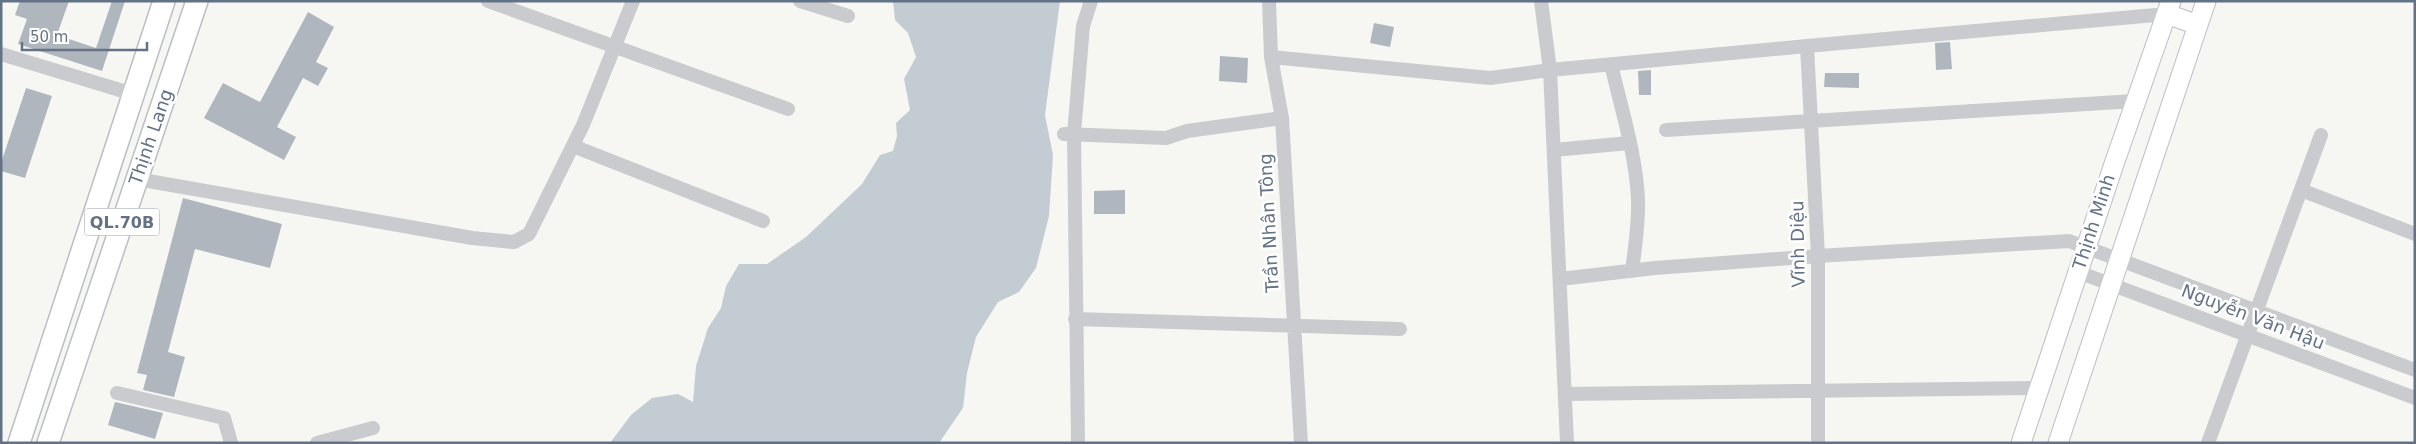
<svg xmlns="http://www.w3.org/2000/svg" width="2416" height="444" font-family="'DejaVu Sans',sans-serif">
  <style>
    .water { fill: #c3ccd3 }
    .building { fill: #b0b6bd }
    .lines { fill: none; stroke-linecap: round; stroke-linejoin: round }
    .secondary-casing { stroke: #babec4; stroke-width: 21 }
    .primary-casing { stroke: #bbbec2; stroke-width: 24 }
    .street { stroke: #c9cbcf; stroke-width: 14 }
    .secondary { stroke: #fff; stroke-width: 19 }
    .primary { stroke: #fff; stroke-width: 21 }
    .labels { text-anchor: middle; stroke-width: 5; stroke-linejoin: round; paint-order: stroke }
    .shield { fill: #fff; stroke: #929cab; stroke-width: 1 }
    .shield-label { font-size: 16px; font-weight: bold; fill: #637287 }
    .street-label { font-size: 18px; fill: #637287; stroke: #fff }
  </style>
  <rect width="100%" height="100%" fill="#f6f7f3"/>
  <!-- water -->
  <path class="water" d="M893 1H1060L1045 115 1053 155 1049 216 1036 268 1019 292 998 302 976 337 967 373 963 408 939 443H610L631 415 652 398 678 394 693 402 696 366 708 328 721 308 726 286 739 264H767L806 237 862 184 880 155 893 151 897 136 896 123 910 110 904 79 916 57 908 33 895 20Z"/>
  <!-- building -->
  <path class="building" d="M20 1H69L57 35 96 48 112 1H125L102 71 18 44 27 19 15 15Z
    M308 12 334 27 316 62 328 68 318 86 303 78 277 127 296 137 284 160 204 118 223 83 260 102Z
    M1374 23 1394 27 1390 47 1370 43Z
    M1950 42 1952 69 1936 70 1935 43Z
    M1220 56 1248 58 1247 83 1219 81Z
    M1651 70V95H1639L1638 71Z
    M1825 73H1859V88L1824 87Z
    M26 88 52 96 25 178 1 171V163Z
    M1125 190V214H1094V191Z
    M183 198 282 224 270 268 195 249 168 352 185 357 174 397 143 390 147 375 137 373Z
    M115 402 163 413 155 439 108 425Z"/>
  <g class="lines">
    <defs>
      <path id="secondary" d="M2167 14 2198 25
        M2021 443 2114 164 2171 1
        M2058 443 2206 1"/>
      <path id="primary" d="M19 443 164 1
        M48 443 197 1"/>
    </defs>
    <!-- secondary casing -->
    <use href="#secondary" class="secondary-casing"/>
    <!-- primary casing -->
    <use href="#primary" class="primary-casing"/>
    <!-- street -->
    <path class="street" d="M488 1 788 109
      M800 1 848 16
      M1269 1 1271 57 1282 118 1301 443
      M1541 1 1550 70 1567 443
      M1807 46 1818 256V443
      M1 54 133 94
      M1271 57 1490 78 1550 70 1807 46 2167 14
      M1611 64C1621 108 1636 154 1638 199 1639 223 1635 247 1632 271
      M1666 130 2135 101
      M1064 134 1166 138 1187 131 1282 118
      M573 146 763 221
      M1554 150 1629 143
      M137 179 472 238 514 242 529 234 583 125 633 1
      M2301 190 2415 234
      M2078 272 2415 398
      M1560 279 1655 268 1818 256 2069 241 2415 370
      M1075 319 1400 329
      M117 393 224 418 231 443
      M1565 394 2039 388
      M317 443 373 428
      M1078 443 1074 134 1083 26 1091 1
      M2208 443 2321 135"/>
    <!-- secondary -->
    <use href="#secondary" class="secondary"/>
    <!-- primary -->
    <use href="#primary" class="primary"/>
  </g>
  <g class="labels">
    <!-- shield labels -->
    <rect class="shield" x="84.5" y="208.5" width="75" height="27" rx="4"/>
    <g class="shield-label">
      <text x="122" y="228">QL.70B</text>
    </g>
    <!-- street labels -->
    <g class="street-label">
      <text transform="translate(151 137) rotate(-71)" y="6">Thịnh Lang</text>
      <text transform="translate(2094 222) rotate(-72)" y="6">Thịnh Minh</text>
      <text transform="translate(1269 223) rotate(-93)" y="6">Trần Nhân Tông</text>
      <text transform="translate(1798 244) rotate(-91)" y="6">Vĩnh Diệu</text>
      <text transform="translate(2253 317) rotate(21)" y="6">Nguyễn Văn Hậu</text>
    </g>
  </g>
  <!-- border -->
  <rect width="2416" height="444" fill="none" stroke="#637287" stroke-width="5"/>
  <!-- scale -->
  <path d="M22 42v8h125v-8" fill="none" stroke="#637287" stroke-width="2.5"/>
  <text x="30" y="42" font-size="15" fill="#637287" stroke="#ffffff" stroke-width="4" paint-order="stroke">50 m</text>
</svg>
